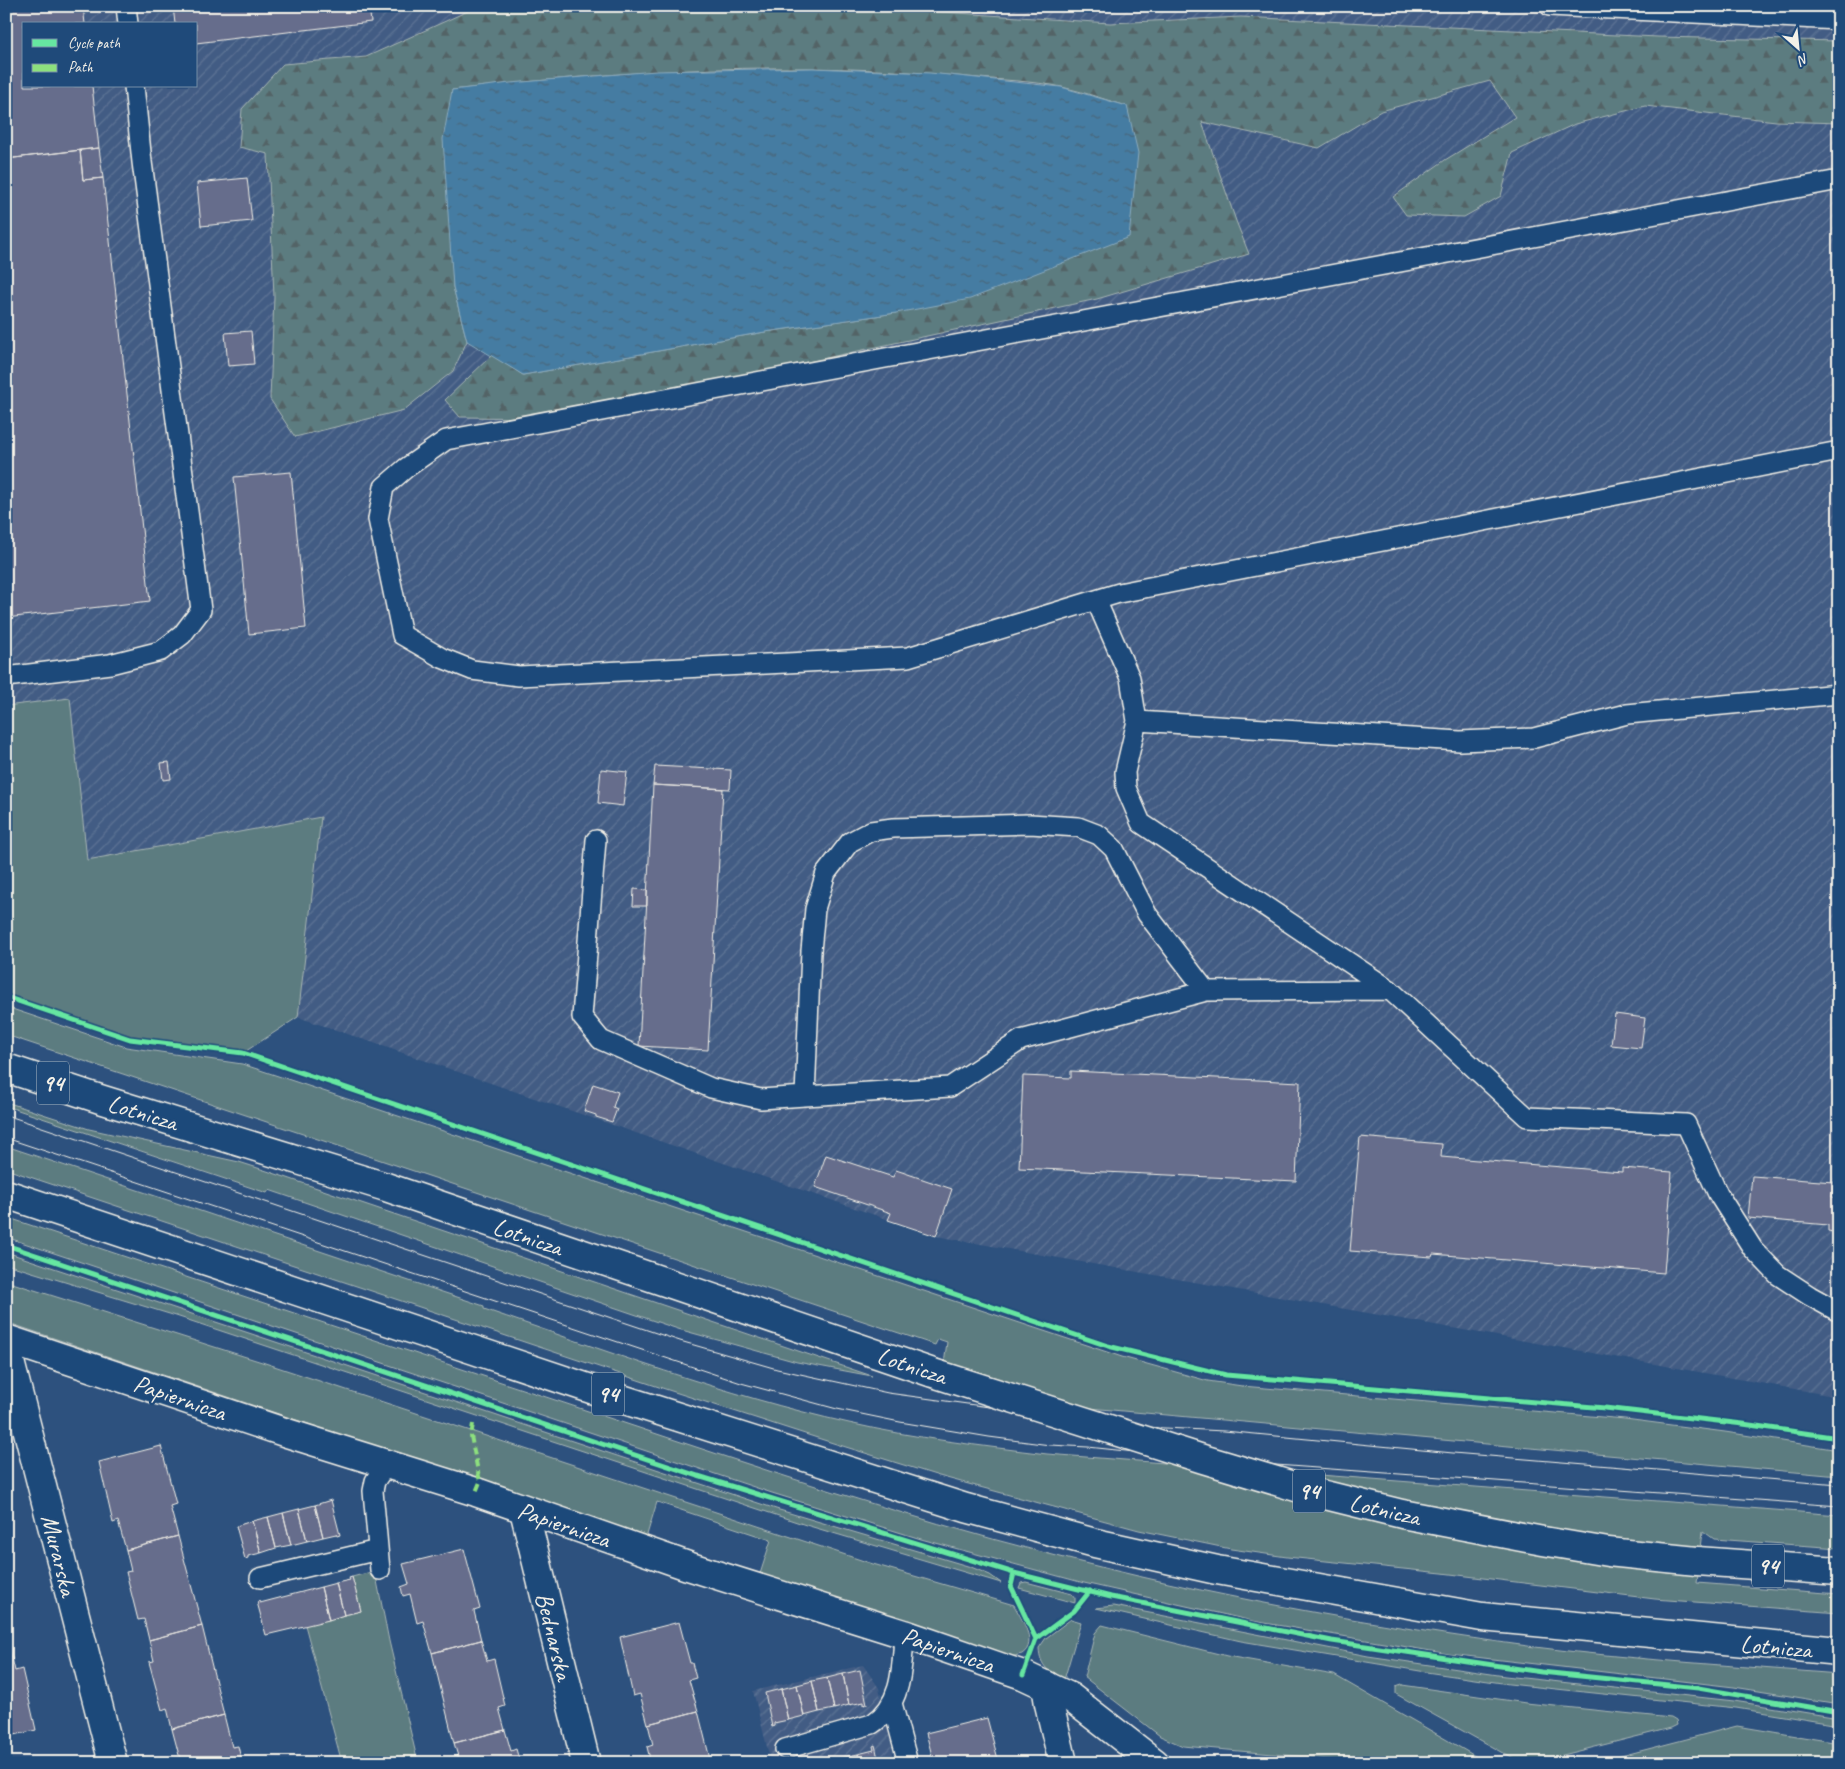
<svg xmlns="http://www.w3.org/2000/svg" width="1845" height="1769" font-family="Caveat,sans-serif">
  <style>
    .industrial { fill: url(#industrial-furrows); fill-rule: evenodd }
    .grass { fill: #5c7b80; stroke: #a8b6b4 }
    .forest { fill: url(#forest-firs); stroke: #a8b6b4 }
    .water { fill: url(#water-ripples); stroke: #8babbe }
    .building { fill: #666d8c; stroke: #f4f1e8 }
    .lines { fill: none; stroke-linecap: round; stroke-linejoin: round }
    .lane-casing { stroke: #f4f1e8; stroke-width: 22 }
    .street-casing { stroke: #f4f1e8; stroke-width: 31 }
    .primary-casing { stroke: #f4f1e8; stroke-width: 31 }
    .lane { stroke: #1f4a7a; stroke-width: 19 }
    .street { stroke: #1f4a7a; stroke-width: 28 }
    .primary { stroke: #1f4a7a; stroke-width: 28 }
    .tram { stroke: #f4f1e8; stroke-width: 1 }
    .primary-bridge-casing { stroke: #f4f1e8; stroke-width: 31; stroke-linecap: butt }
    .primary-bridge { stroke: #1f4a7a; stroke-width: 28 }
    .quiet { stroke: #8de07e; stroke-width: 4; stroke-dasharray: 8 4; stroke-linecap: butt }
    .cycleway-casing { stroke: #1f4a7a; stroke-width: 8 }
    .cycleway { stroke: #66e7a1; stroke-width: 5 }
    .labels { text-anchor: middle; stroke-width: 5; stroke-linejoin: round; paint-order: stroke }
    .shield { fill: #1f4a7a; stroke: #b4bfc7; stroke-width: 1 }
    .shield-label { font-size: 24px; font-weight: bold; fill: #f4f1e8 }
    .street-label { font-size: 25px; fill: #f4f1e8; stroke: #1f4a7a }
  </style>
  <defs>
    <pattern id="industrial-furrows" width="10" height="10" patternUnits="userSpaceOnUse" patternTransform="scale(1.25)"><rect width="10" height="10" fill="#425c84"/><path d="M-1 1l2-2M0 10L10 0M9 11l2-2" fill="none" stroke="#5e7495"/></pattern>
    <pattern id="forest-firs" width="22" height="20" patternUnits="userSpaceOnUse" patternTransform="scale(1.25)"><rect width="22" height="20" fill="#5c7b80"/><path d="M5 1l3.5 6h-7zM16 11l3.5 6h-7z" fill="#536466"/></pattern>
    <pattern id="water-ripples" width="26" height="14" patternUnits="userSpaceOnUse" patternTransform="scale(1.25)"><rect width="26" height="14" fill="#457ca2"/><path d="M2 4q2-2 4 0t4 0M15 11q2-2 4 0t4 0" fill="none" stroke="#476579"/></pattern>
  </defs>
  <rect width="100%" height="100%" fill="#2d517e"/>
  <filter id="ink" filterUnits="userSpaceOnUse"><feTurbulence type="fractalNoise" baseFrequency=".02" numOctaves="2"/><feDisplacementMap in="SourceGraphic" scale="10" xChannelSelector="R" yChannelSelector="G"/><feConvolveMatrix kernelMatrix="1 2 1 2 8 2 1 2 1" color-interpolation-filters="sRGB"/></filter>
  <g filter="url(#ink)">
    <!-- industrial -->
    <path class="industrial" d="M6 6H1839V1397L936 1236 298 1017 6 908ZM24 24H196V86H24Z
      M863 1665 879 1688 895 1763H771L753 1691Z"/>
    <!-- grass -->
    <path class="grass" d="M70 698 87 860 321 817 298 1017 243 1053 130 1039 6 997V706Z
      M6 1007 126 1047 242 1064 1122 1357 1208 1381 1242 1386 1625 1419 1725 1432 1839 1450V1476L1090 1408 941 1386 947 1342 938 1339 935 1345 6 1035Z
      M6 1102 89 1129 239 1162 267 1171 872 1376 797 1362 678 1329 269 1190 267 1193 6 1106Z
      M6 1146 484 1306V1309C604 1350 724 1395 849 1423 914 1438 981 1446 1047 1454L1839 1515V1548L1714 1539 1703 1531 1697 1583 1839 1594V1613L1655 1599 1442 1573 1287 1557 1231 1549 1139 1530 939 1476 833 1443 659 1387 6 1169Z
      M6 1217C208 1284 410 1352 612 1419 756 1467 901 1516 1049 1554 1208 1596 1372 1625 1535 1647 1636 1660 1738 1666 1839 1674V1704L1734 1687 1449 1654 1253 1621 1084 1583 921 1539 772 1493 6 1237Z
      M6 1252 776 1509 971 1567 990 1575 1001 1583 806 1525 176 1316 6 1264Z
      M6 1281 262 1362 873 1564 1014 1605C1020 1617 1039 1643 1022 1654 1018 1655 1013 1656 1010 1658L760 1574 771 1540 657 1502 646 1538 6 1322Z
      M375 1571 389 1641 418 1763H342L305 1625 361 1611 352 1577Z
      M1026 1582 1072 1594 1075 1598V1603L1019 1588 1021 1583Z
      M1114 1606 1368 1656 1505 1676 1734 1701 1839 1718V1725L1736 1708 1509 1684 1426 1672 1241 1641 1096 1608Z
      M1071 1619 1081 1622 1064 1680C1049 1672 1040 1667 1039 1648L1046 1638Z
      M1102 1625 1227 1656 1334 1675 1487 1763H1374L1183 1746 1160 1736 1084 1677 1095 1633Z
      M1402 1685 1526 1703 1671 1718 1676 1721 1677 1725 1671 1728 1535 1762H1519L1396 1694V1687Z
      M1737 1726 1839 1743V1763H1594Z"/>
    <!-- forest -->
    <path class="forest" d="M479 6H852L1110 23 1241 17 1658 37 1839 41V123L1776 121 1645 106 1575 124 1512 153 1501 196 1464 217 1406 215 1393 197 1445 160 1515 117 1490 81 1381 111 1319 148 1202 122 1236 221 1249 254 1097 299 550 418 460 417 445 400 492 355 523 375 765 332 896 313 1127 106C1106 100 1084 92 1062 87 1034 81 998 80 968 77 797 59 623 70 452 90L453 287 467 341 453 371 404 410 295 437 270 399 274 297 268 154 239 147 242 109 283 64 366 57Z"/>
    <!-- water -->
    <path class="water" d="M813 68 930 73 1061 87 1127 106 1138 153 1129 237 970 299 896 313 765 332 523 375 467 341 453 287 443 139 452 90 510 83 656 71Z"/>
    <!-- building -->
    <path class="building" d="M6 6H83L85 24H24V86H92L99 148 6 159Z
      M173 6H369L371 22 196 43V24H175Z
      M99 148 103 178 83 180 80 150Z
      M80 150 83 180 103 178 150 601 6 618V159Z
      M247 178 252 221 201 226 197 183Z
      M251 331 254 364 228 366 225 333Z
      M291 472 306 628 249 634 234 477Z
      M169 762 171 779 163 780 161 763Z
      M655 766 731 770 730 789 653 785Z
      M601 769 627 772 623 806 598 803Z
      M653 785 723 789 708 1050 639 1046Z
      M634 889 647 890V906H633Z
      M1615 1014 1645 1018 1641 1048 1611 1045Z
      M1071 1071 1300 1082 1296 1181 1019 1168 1023 1076 1071 1078Z
      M593 1084 618 1092 613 1107 617 1109 612 1122 596 1117V1115L584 1111Z
      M1360 1137 1442 1144 1441 1157 1622 1172V1168L1672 1172 1664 1273 1433 1254 1432 1257 1350 1251Z
      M826 1155 893 1177 896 1170 952 1189 936 1236 888 1220 891 1213 815 1187Z
      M1752 1176 1834 1182 1832 1197 1839 1198V1233L1828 1231V1225L1748 1218Z
      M161 1446 176 1504 170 1506 178 1536 126 1550 118 1521 113 1523 99 1462Z
      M331 1500 340 1535 337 1536 336 1534 323 1537 315 1505Z
      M315 1505 323 1537 307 1541 299 1509Z
      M299 1509 307 1541 291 1545 283 1513Z
      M283 1513 291 1545 276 1548 268 1517Z
      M268 1517 276 1548 261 1553 252 1521Z
      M252 1521 261 1553 248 1556V1558L245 1559 236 1526Z
      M178 1536 202 1626 149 1640 144 1619 138 1620 126 1572 131 1571 126 1550Z
      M464 1549 480 1609 474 1611 481 1640 432 1653 423 1621 417 1623 410 1594 403 1596 401 1587 409 1584 403 1564Z
      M352 1577 361 1611 344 1615 336 1583 350 1580 349 1578Z
      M336 1583 344 1615 329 1620 321 1587Z
      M321 1587 329 1620 266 1635 257 1602 259 1601 260 1603Z
      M679 1622 690 1663H692L696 1678 689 1680 698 1711 648 1724 640 1694 633 1696 620 1637Z
      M202 1626 224 1715 172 1729 167 1708 162 1710 149 1662 154 1661 149 1640Z
      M481 1640 487 1661 494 1659 505 1706 499 1708 505 1730 454 1743 432 1653Z
      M6 1641H8L15 1671 22 1669 36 1730 6 1737Z
      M860 1670 867 1704 864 1705V1702L849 1705 843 1674Z
      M843 1674 849 1705 834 1709 827 1678Z
      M827 1678 834 1709 819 1712 812 1681Z
      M812 1681 819 1712 804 1716 797 1685Z
      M797 1685 804 1716 788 1720 781 1689Z
      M781 1689 788 1720 774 1723V1726L772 1727 765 1693Z
      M698 1711 711 1763H651L647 1747 653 1745 648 1724Z
      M224 1715 232 1747 238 1746 242 1763H175V1761L180 1759 172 1729Z
      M987 1718 999 1763H934L926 1733Z
      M505 1730 511 1751 516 1749 520 1763H460L454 1743Z
      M875 1745 879 1763H860L858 1754 874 1750 873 1746Z
      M858 1754 860 1763H845L844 1757Z
      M844 1757 845 1763H827V1761Z"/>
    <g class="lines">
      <defs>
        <path id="lane" d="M126 6 128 24
          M1550 6 1839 20
          M1839 180 446 440 406 468 384 487 378 519 402 635 442 658 472 670 519 676 908 657 1119 593 1839 451
          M1096 600 1130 678 1137 721 1125 772 1126 788 1141 823 1390 990 1527 1117 1686 1124 1718 1194 1753 1249 1778 1275 1810 1296 1839 1312
          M6 677 110 664 161 651 182 635 201 610 142 162 134 86
          M1137 721 1460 741 1534 738 1627 714 1839 694
          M596 840 582 1017 601 1040 711 1088 761 1099 805 1096
          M1206 991 1147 914 1114 849 1099 835 1078 827 1030 824 893 828 871 831 850 842 826 873 815 909 811 951 805 1096 950 1087 1021 1040 1206 991 1390 990
          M380 1570 373 1491 375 1481 386 1465
          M260 1578 378 1550
          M892 1703 908 1763
          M785 1749 872 1724C903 1704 902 1666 904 1634"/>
        <g id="street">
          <path id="s1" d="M6 1339 287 1433 476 1492 688 1566 904 1634 1023 1675 1070 1697 1155 1763"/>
          <path d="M6 1346 113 1763"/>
          <path d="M524 1510 586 1763"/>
          <path d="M1046 1685 1049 1704 1063 1763"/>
        </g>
        <path id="primary" d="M6 1068 100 1099 386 1187 933 1373
          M6 1194 609 1395 966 1508 1095 1543 1217 1570 1482 1617 1839 1651
          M1697 1561 1839 1571"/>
      </defs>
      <!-- lane casing -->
      <use href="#lane" class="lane-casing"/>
      <!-- street casing -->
      <use href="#street" class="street-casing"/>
      <!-- primary casing -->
      <use href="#primary" class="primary-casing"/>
      <!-- lane -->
      <use href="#lane" class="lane"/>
      <!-- street -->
      <use href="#street" class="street"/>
      <!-- primary -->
      <use href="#primary" class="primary"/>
      <!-- tram -->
      <path class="tram" d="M6 1115 680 1341 777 1369 888 1393 1126 1426 1224 1431 1453 1453 1839 1485
        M6 1138 741 1383 837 1409 900 1422 989 1437 1050 1445 1088 1447 1192 1458 1276 1465 1839 1506"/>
      <defs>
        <path id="primary-bridge" d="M933 1373 1203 1459 1313 1492 1402 1514 1543 1541 1608 1552 1697 1561"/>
      </defs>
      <!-- primary-bridge casing -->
      <use href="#primary-bridge" class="primary-bridge-casing"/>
      <!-- primary-bridge -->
      <use href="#primary-bridge" class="primary-bridge"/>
      <!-- quiet -->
      <path class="quiet" d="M473 1424 471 1436 480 1482 476 1492"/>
      <defs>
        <path id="cycleway" d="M6 997 130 1039 243 1053 1108 1346 1226 1375 1605 1408 1743 1424 1839 1438
          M6 1245 698 1476 1014 1573 1111 1597 1332 1641 1541 1672 1698 1688 1839 1712
          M1014 1573 1011 1586 1036 1639
          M1023 1675 1036 1639 1074 1611 1090 1591"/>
      </defs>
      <!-- cycleway casing -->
      <use href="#cycleway" class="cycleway-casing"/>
      <!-- cycleway -->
      <use href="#cycleway" class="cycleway"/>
    </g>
  </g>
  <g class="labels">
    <!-- shield labels -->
    <g class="shield">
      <rect x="37" y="1061.5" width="32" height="43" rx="4"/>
      <rect x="592" y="1372.5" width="32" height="43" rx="4"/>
      <rect x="1293" y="1469.5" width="32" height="43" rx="4"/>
      <rect x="1752" y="1544.5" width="32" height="43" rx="4"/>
    </g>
    <g class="shield-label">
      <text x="53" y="1091">94</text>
      <text x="608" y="1402">94</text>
      <text x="1309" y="1499">94</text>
      <text x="1768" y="1574">94</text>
    </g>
    <!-- street labels -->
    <g class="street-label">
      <text transform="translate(143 1112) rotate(17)" y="9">Lotnicza</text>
      <text transform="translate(528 1236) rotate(19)" y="9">Lotnicza</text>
      <text transform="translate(912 1365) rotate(18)" y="9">Lotnicza</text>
      <text transform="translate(180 1397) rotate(19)" y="9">Papiernicza</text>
      <text transform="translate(1385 1509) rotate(13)" y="9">Lotnicza</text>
      <text transform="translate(564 1524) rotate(19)" y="9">Papiernicza</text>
      <text transform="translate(60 1555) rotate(76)" y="9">Murarska</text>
      <text transform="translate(555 1636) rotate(76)" y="9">Bednarska</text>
      <text transform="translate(1776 1646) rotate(5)" y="9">Lotnicza</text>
      <text dy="9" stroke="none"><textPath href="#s1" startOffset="992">Papiernicza</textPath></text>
    </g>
  </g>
  <!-- margin -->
  <rect width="1845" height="1769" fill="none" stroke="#1f4a7a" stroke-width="25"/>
  <rect x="12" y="12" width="1820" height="1744" fill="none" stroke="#f4f1e8" stroke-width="2" filter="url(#ink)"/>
  <!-- legend -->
  <rect x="22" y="22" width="175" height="65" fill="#1f4a7a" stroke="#748da6"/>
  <rect x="32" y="39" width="25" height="8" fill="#66e7a1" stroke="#748da6"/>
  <text x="68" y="48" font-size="15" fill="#f4f1e8">Cycle path</text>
  <rect x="32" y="64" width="25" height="8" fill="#8de07e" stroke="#748da6"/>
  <text x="68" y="72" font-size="15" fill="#f4f1e8">Path</text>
  <!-- north arrow -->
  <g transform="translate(1798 48) rotate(153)" stroke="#1f4a7a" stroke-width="4" paint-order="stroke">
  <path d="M0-4L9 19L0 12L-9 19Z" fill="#f4f1e8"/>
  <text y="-8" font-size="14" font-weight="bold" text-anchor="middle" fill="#f4f1e8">N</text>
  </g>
</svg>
